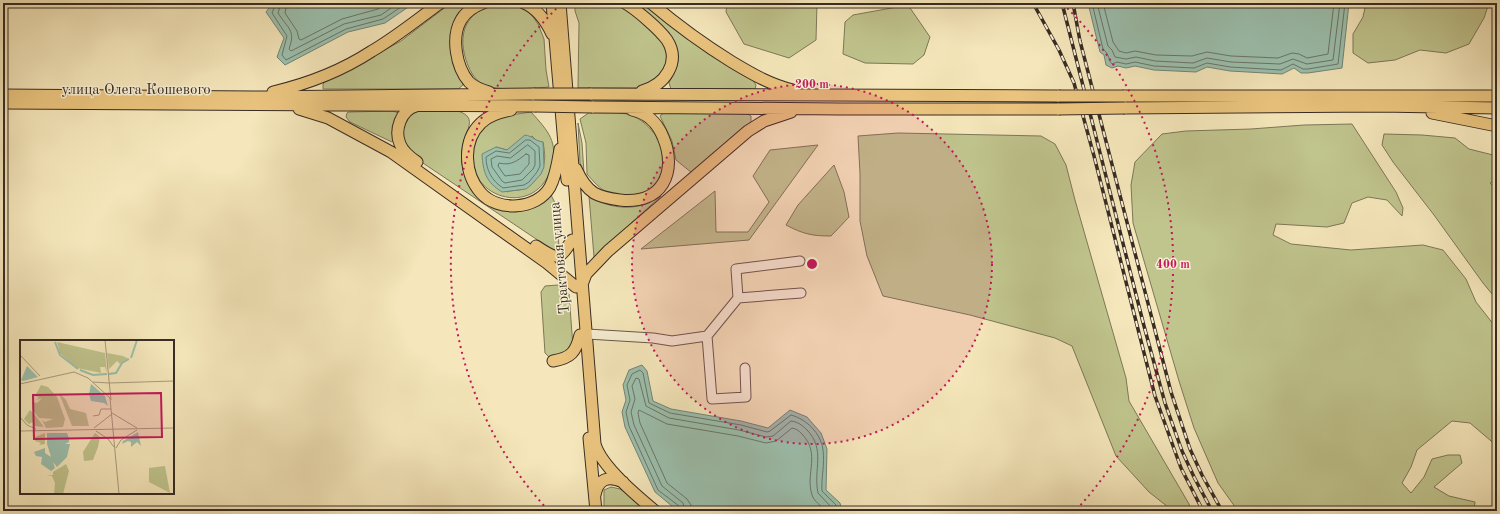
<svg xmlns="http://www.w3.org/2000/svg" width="1500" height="514" font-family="'Old Standard TT',serif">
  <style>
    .green { fill: #c0c48d; stroke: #7c7858; fill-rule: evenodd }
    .water { fill: #9cc0ae; stroke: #748576 }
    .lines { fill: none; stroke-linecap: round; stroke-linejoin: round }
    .shore { stroke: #6a7668; stroke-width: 1 }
    .minor-casing { stroke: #675b49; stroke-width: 11 }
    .major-casing { stroke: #382c23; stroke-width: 13 }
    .minor { stroke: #f8efd3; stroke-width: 9 }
    .major { stroke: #eac47e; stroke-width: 11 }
    .rail-casing { stroke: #382c23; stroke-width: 3.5 }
    .rail { stroke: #f8efd3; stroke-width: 2; stroke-dasharray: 6; stroke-linecap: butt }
    .major-bridge-casing { stroke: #382c23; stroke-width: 13; stroke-linecap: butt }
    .major-bridge { stroke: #eac47e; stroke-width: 11 }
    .ring { fill: none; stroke: #c2185b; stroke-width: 2; stroke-dasharray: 2 4 }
    .labels { text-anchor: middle; stroke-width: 3; stroke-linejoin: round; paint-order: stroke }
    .street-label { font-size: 15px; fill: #382c23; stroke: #f8efd3 }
    .inset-river { fill: none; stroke: #9cc0ae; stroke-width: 2 }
    .inset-road { fill: none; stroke: #a99c7e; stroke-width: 1 }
    .view { fill: #c2185b; fill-opacity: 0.15; stroke: #c2185b; stroke-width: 2 }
    .inset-edge { fill: none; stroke: #382c23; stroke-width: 2 }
    .centre { fill: #c2185b; stroke: #f8efd3; stroke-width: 2 }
    .ring-label { font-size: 12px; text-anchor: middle; font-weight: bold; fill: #c2185b; stroke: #f8efd3; stroke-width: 3; stroke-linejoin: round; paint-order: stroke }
  </style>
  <rect width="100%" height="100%" fill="#f5e7bb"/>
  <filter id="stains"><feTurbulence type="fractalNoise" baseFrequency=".005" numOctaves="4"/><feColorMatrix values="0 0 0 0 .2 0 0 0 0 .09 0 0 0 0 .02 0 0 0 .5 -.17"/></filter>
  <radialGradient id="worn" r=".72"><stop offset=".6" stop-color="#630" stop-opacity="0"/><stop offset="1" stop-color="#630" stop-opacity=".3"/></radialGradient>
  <!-- green -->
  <path class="green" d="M451 3H473L465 10 457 65 463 85 458 89H323V84L325 82 401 41Z
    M575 3H617L622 6 634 14 665 43 669 60 662 75 642 88H578L579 23 575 11Z
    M634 3H646L752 79 756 85 755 89H671L669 83C672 76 678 67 678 60 680 35 651 17 634 3Z
    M727 3H817L816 40 789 58 744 44 726 12Z
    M1366 3H1489L1484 18 1469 44 1446 53 1420 50 1395 60 1368 63 1353 53V34L1363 17Z
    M502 5H513L523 8 531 14 538 24 544 39 546 70 549 87C532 88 497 92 483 84 474 80 469 69 466 60 456 29 470 7 502 5Z
    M908 5 930 37 924 55 913 64 865 63 843 54 845 22 853 15Z
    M414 110H454C480 116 466 129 463 144 461 153 461 164 464 172 468 185 483 196 492 206L551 195 557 207 559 249 556 251 551 249 411 155C403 146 399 130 405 119 406 116 411 113 414 110Z
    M393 111 398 113 395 138 392 142 350 122 346 117 347 113 349 112Z
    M531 112C548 131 559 142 551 168 536 220 461 198 474 146 476 136 483 125 493 120 504 115 519 114 531 112ZM532 136 537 141 543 142C546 159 546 167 535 180 531 185 526 189 519 190 514 191 511 190 507 192L496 147 507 150Z
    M590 112C603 112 618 111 630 115 651 122 669 149 664 171 663 174 661 177 659 179 658 181 657 185 655 187 645 196 620 198 608 193 600 189 593 181 587 174L586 143 580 119Z
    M664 113H746L751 116V123L692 173 676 160 672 141 660 116Z
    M578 123 582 143 584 173 580 163Z
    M1352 124 1396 192 1403 208 1402 216 1387 200 1368 197 1352 203 1344 223 1327 227 1276 224 1273 235 1291 244 1351 250 1423 245 1443 250 1466 279 1476 302 1494 325 1497 327V446L1470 423 1452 421 1417 450 1411 467 1402 483 1411 493 1424 477 1432 459 1448 455H1460L1462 463 1434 487 1449 496 1475 502 1474 511H1238L1218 483 1194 428 1179 381 1133 223 1131 185 1135 162 1162 134 1186 131 1251 129 1304 125Z
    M898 133 1041 136 1055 144 1066 165 1075 200 1126 378 1129 401 1189 504 1191 511H1173L1149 492 1116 456 1072 346 1055 338 970 315 883 296 867 256 860 221V173L858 136Z
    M1384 134 1422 135 1455 138 1469 149 1497 156V179L1490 183 1497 190V300L1483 283 1434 215 1393 162 1382 145Z
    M818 145 749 240 641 249 715 191 716 232H748L769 202 753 176 770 150Z
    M834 165 844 192 849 217 831 236C812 236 803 234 786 225L798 205Z
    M589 196C612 210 638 212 661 196L594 257Z
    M558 285 569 294 573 347 564 356 549 357 545 353 541 292 545 286Z
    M611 487 620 489 651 511H604V490Z"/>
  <!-- water -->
  <path class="water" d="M273 3H414L385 23 348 32 285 65 277 57 284 38 266 12Z
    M1088 3H1349L1342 68 1308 73H1301L1294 68 1282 74 1230 71 1207 67 1196 72 1154 70 1135 66 1126 68 1118 66 1112 68 1106 65 1104 55 1100 52Z
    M525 135C532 136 535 141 543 142L544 167 541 174 531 185 526 189 502 192C486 182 483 172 482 154L496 147 507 150Z
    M642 365 647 371 653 401 671 409 741 421 768 428 790 410 807 417 821 433 827 449 826 490 840 503 842 511H678L655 492 625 427 622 412 626 400 623 385 629 370Z"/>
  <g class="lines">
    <!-- shore -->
    <path class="shore" d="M276 3 272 13 287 36 282 55 286 60 346 29 383 19 407 3
      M281 3 278 13C288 29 296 30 289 49L291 51 344 24 381 15 398 3
      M287 3 285 13 297 31 299 39 301 40 342 19 378 9 387 3
      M1092 3 1103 49C1110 55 1108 60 1112 64L1117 62 1126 64 1135 62 1154 66 1194 68 1207 63 1230 67 1281 70 1293 64 1303 69H1308L1338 64 1345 3
      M1097 3 1108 46 1112 50 1115 57 1126 59 1136 57 1155 61 1193 63 1207 58 1231 62 1280 64 1293 59 1307 64 1333 60 1340 3
      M1103 3 1113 42 1119 51 1126 53 1135 51 1156 55 1192 56 1207 52 1231 56 1278 58 1292 53 1299 54 1307 58 1328 54 1334 3
      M526 140H530L539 147 540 166 537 172 529 182 524 185 503 188C492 181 486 170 486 157L496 151 509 153Z
      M528 145 535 151V165L533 169 522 180 505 183 502 181 492 167 491 159 497 156 510 158Z
      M526 154 529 155V164L520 174 505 176 498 166 499 163C511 166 517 161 526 154Z
      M680 511 679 506 658 490 629 426 626 412 630 400 627 385 632 374 640 370 643 373 649 403 670 413 741 425 767 432 770 431 791 415C806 419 821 433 823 450 825 464 821 478 822 491L836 505 838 511
      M685 511 683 503 662 486 634 425 631 412 635 399 632 386 636 378 639 379 646 406 669 418 739 430 766 437 773 436 791 421C798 422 802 425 807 430 826 450 813 469 818 493L832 508 833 511
      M691 511V505L687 499 667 483 640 423 638 413 639 410 667 424 738 436 766 443 776 441 792 428C797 429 799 431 802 434 821 454 805 473 812 495 814 501 821 506 826 511"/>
    <defs>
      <path id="minor" d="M738 298 801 293
        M587 334 653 338 672 341 707 336 738 298 736 269 800 261
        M707 336 712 399 746 397 745 368"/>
      <path id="major" d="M483 3C475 6 466 11 461 20 451 37 456 67 469 82 474 87 482 90 489 92
        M524 3C538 9 546 21 552 34
        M552 3 567 180
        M560 3 595 444C601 466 637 496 655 511
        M625 3C637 10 659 29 667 40 681 62 665 85 642 91
        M651 3C677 25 703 44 732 62 752 74 771 85 793 90
        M273 92C307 84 343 70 372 51 396 37 418 19 440 3
        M590 94 1059 96
        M3 95 253 97 534 94
        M1124 96H1497
        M3 103 535 106
        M416 106C401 110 394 130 400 144 403 152 411 158 417 162
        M592 107 840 109H1059
        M1125 108 1380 106 1497 108
        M299 109 328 118 391 152 547 263 576 287
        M511 110C501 112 489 115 481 123 462 141 464 174 481 193 498 212 537 210 550 187 556 176 558 161 560 149
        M1432 113 1497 126
        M576 169C580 178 585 187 594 193 601 197 612 199 620 200 662 205 678 172 663 137 657 122 647 113 632 110
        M536 246C557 260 559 261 572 240
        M583 282 586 274 608 251 748 131 764 121 791 112
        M553 361C571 358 576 352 580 335
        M589 438 596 511
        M595 495C598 479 608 475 623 482"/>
    </defs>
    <!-- minor casing -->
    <use href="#minor" class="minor-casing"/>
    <!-- major casing -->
    <use href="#major" class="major-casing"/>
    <!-- minor -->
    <use href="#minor" class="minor"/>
    <!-- major -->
    <use href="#major" class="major"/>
    <defs>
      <path id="rail" d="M1033 3 1059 50 1074 83 1094 156 1155 396 1181 468 1203 511
        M1062 3 1144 326 1165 403 1182 451 1194 477 1212 511
        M1073 3 1080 41 1171 392 1190 449 1202 475 1222 511"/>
    </defs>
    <!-- rail casing -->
    <use href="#rail" class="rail-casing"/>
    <!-- rail -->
    <use href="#rail" class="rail"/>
    <defs>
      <path id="major-bridge" d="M534 94H590
        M1059 96H1124
        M535 106 592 107
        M1059 109 1125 108"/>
    </defs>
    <!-- major-bridge casing -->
    <use href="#major-bridge" class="major-bridge-casing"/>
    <!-- major-bridge -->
    <use href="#major-bridge" class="major-bridge"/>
  </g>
  <!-- distance rings -->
  <circle cx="812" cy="264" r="180" fill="#c2185b" fill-opacity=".12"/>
  <g class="ring">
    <circle cx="812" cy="264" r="180"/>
    <path d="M548 510A361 361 0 0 1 561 4M1063 4A361 361 0 0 1 1076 510"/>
  </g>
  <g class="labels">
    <!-- street labels -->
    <g class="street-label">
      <text x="136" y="94">улица Олега Кошевого</text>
      <text transform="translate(559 258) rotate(-95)" y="5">Трактовая улица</text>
    </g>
  </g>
  <!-- overview -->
  <g transform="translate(20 340)">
    <rect width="154" height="154" fill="#f5e7bb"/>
    <path d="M37 2 85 13 87 33 85 27H80L81 33 57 28 40 13ZM87 13 103 16 109 19 100 24 97 21 89 29ZM21 45 28 47 37 57 45 79 43 87 26 88 22 80 25 82 33 79 19 78 12 69V62L17 63 22 58 17 60 19 57 15 56ZM39 53 46 60 50 69 66 73 69 86H52ZM10 70 15 75 24 87 13 86V82L9 84 4 79ZM25 93V104L19 105 21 103 15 101V97ZM75 93 80 97 78 107 73 120 64 121 63 112ZM46 124 49 131 43 154H34L35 143 32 136H26L33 135V132ZM145 126 150 153 129 142V128Z" fill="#c0c48d"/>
    <path d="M7 26 18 37 3 41 1 40ZM71 44 85 56 88 66 84 63 71 61 69 54ZM118 92 121 106 117 102 111 107V102L108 101 102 104 103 101ZM27 93H47L49 98V102L45 104H50L47 117 37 127 33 122 35 128 31 131 21 124 22 117 16 116 14 112 25 108V113L31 117 27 104Z" fill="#9cc0ae"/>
    <path class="inset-river" d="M35 2 40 15 58 29M111 18 117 0M60 30 73 35 87 34M89 34 96 33 102 23 109 19"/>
    <path class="inset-road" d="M85 0 91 60M0 15 20 36M73 42 89 43M89 43 154 41M0 44 54 32 68 38 90 58 99 154M92 73 117 88M73 76 79 75 81 69H91M0 77 7 85 16 89M74 88 92 74M0 91 154 88M76 91 88 99 94 107M96 108 101 100 117 90"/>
    <path class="view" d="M141 53 142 97 14 99 13 55Z"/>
    <rect width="154" height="154" class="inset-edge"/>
  </g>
  <circle cx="812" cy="264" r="6" class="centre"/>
  <g class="ring-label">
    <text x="812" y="88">200 m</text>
    <text x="1173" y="268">400 m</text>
  </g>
  <!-- margin -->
  <rect width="1500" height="514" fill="none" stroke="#f5e7bb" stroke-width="16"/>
  <rect x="4" y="4" width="1492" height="506" fill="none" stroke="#382c23" stroke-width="2"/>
  <rect x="8" y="8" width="1484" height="498" fill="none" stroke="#382c23"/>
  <rect width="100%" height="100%" filter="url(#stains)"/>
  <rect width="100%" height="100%" fill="url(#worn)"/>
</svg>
